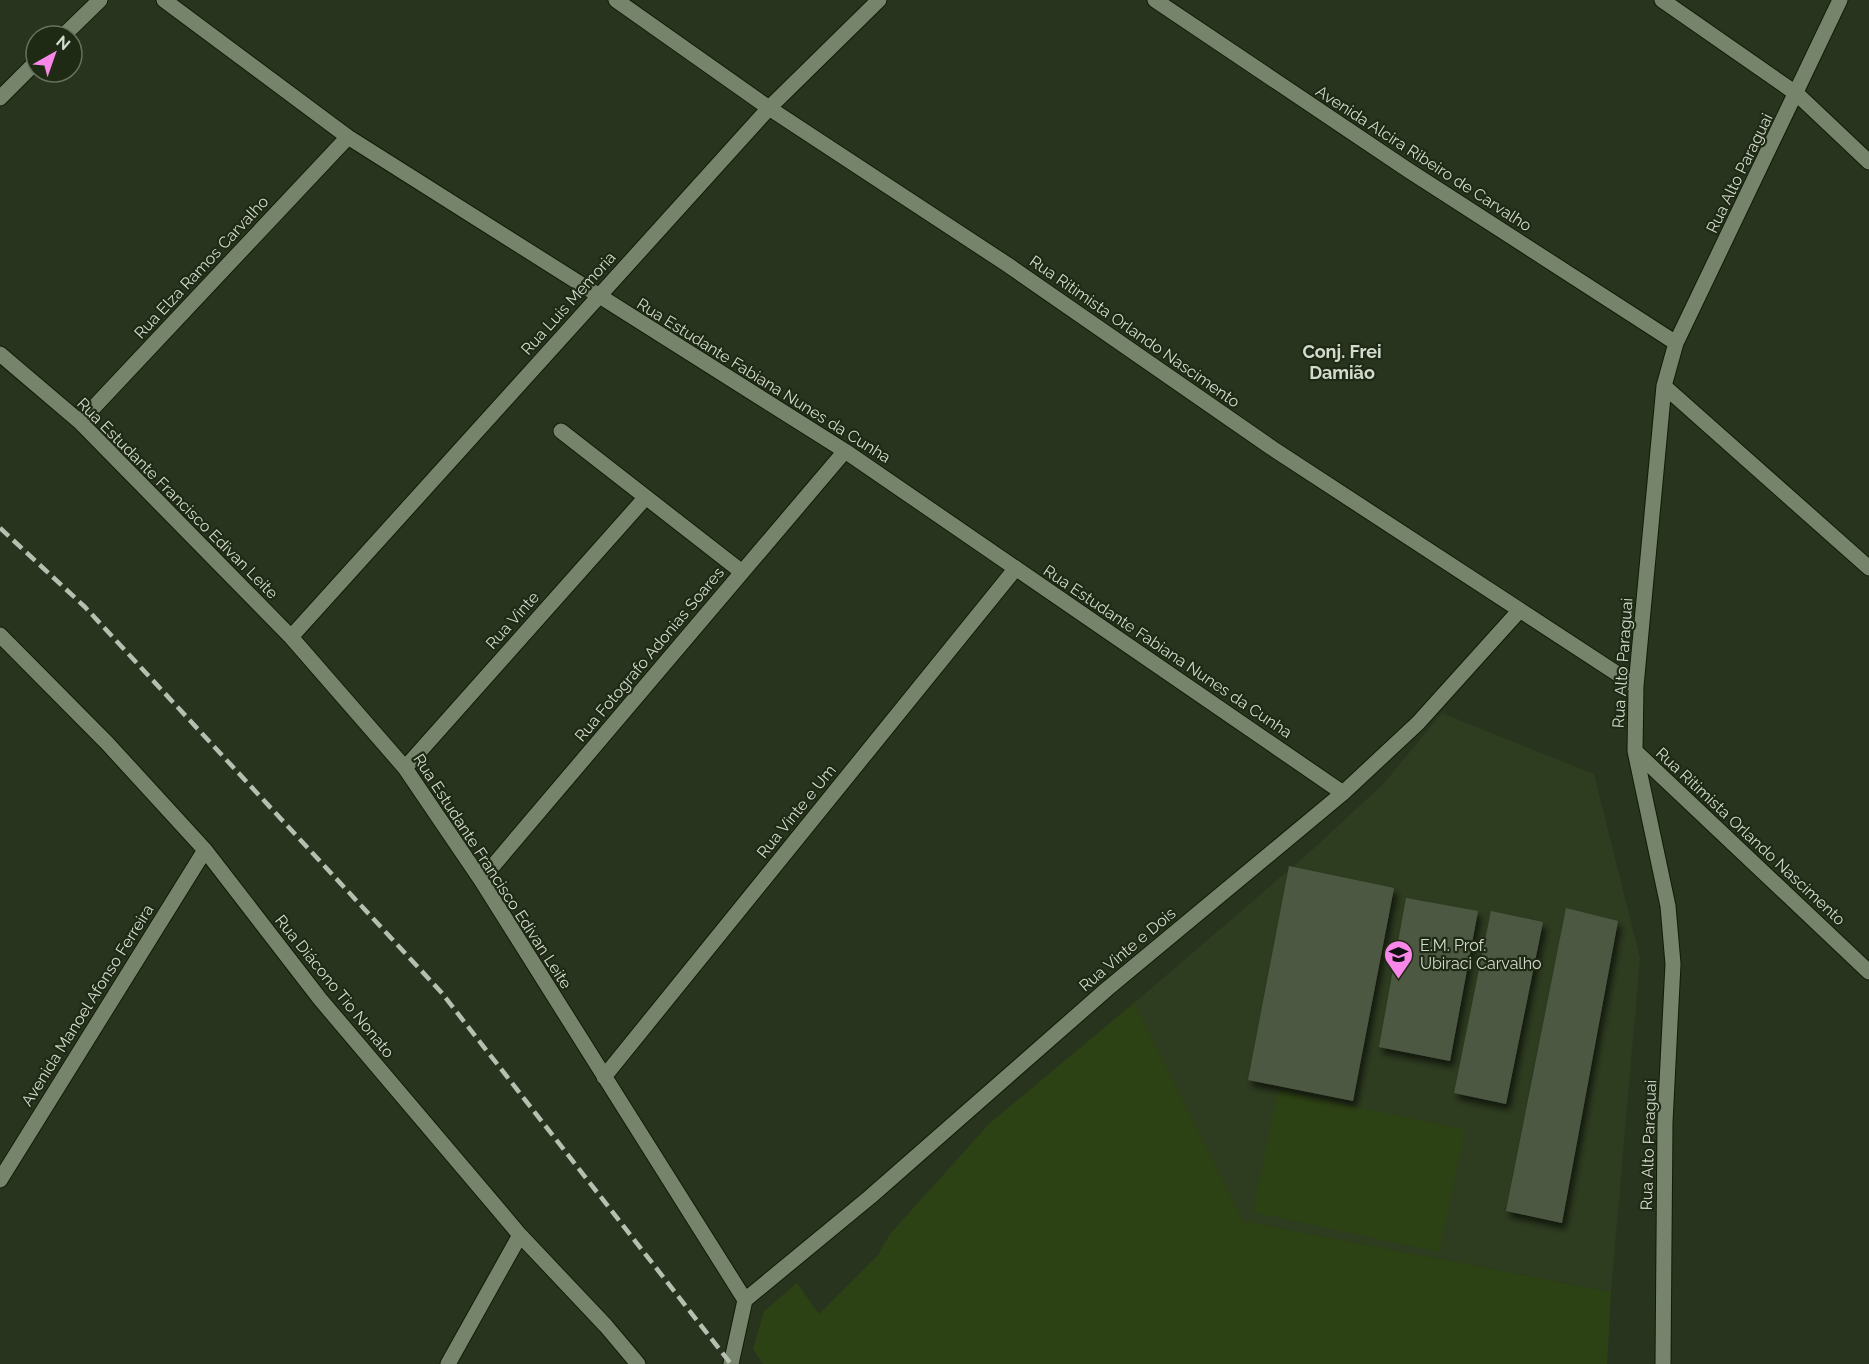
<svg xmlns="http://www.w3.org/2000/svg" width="1869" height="1364" font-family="Raleway,sans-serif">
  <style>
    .built { fill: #2e3c20 }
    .green { fill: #2d4214 }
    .building { fill: #4d5943; filter: url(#shadow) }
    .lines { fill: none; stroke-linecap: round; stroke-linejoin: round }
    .minor-casing { stroke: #111b07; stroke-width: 17 }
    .minor { stroke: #77846c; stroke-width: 15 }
    .rail { stroke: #b7bfb1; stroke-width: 4.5; stroke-dasharray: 12 6; stroke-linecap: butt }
    .labels { text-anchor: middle; stroke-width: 4.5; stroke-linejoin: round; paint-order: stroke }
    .street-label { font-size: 16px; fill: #d4dbce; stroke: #1f2a15 }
    .poi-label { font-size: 16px; fill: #d4dbce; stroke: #1f2a15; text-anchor: start }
    .neighbourhood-label { font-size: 18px; font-weight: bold; fill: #d4dbce; stroke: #1f2a15 }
  </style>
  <defs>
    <filter id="shadow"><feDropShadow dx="3.5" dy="6" stdDeviation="3" flood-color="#0009"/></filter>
  </defs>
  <rect width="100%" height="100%" fill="#29341f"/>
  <!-- built -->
  <path class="built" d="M1442 713 1594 774 1640 958 1611 1292 1243 1221 1134 1003 1312 850 1384 783Z"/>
  <!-- green -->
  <path class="green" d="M1134 1003 1243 1221 1611 1292 1607 1364H763L753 1349 764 1311 797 1283 819 1314 878 1255 890 1234 989 1124Z
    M1278 1090 1465 1130 1439 1252 1253 1212Z"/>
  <!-- building -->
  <path class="building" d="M1289 866 1394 888 1353 1101 1248 1080Z
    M1406 898 1478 911 1450 1061 1379 1047Z
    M1566 908 1618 921 1562 1223 1506 1211Z
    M1491 911 1543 922 1506 1104 1454 1093Z"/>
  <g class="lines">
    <defs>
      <path id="minor" d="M164 0 348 137 845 451 1343 793
        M616 0 769 108 1008 265 1272 448 1636 686
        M1155 0 1408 170 1676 343
        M1662 0 1797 94 1869 162
        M63 36 100 0
        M0 98 36 62
        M0 354 80 422 291 637 405 768 481 880 745 1300
        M1664 386 1869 568
        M80 422 348 137
        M561 431 742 572
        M0 635 107 743 205 850 320 999 520 1235 606 1326 638 1364
        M291 637 769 108 879 0
        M1635 751 1869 972
        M405 768 646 497
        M481 880 845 451
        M604 1077 1016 568
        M0 1180 205 850
        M745 1300 870 1197 1107 989 1343 793 1418 723 1519 611
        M448 1364 520 1235
        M731 1364 745 1300
        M1663 1364 1665 1122 1673 964 1668 906 1635 751 1636 686 1664 386 1676 343 1840 0"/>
    </defs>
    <!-- minor casing -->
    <use href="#minor" class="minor-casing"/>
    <!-- minor -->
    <use href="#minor" class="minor"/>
    <!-- rail -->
    <path class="rail" d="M0 528 85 607 441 992 731 1364"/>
  </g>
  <!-- icons -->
  <defs>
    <symbol id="school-pin" viewBox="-11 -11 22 30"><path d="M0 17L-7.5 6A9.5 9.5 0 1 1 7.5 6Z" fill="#f987e9" stroke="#1f2a15"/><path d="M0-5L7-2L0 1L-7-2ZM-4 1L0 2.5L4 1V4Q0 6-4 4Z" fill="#111"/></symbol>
  </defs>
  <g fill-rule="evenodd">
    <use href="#school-pin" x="1382" y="938" width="33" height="45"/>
  </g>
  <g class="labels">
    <!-- street labels -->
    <g class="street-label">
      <text transform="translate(1424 158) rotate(33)" y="6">Avenida Alcira Ribeiro de Carvalho</text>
      <text transform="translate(1739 173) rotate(-64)" y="6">Rua Alto Paraguai</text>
      <text transform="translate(201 267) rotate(-47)" y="6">Rua Elza Ramos Carvalho</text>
      <text transform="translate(568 303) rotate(-48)" y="6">Rua Luis Memoria</text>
      <text transform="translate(1135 331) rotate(35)" y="6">Rua Ritimista Orlando Nascimento</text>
      <text transform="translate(764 380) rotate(32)" y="6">Rua Estudante Fabiana Nunes da Cunha</text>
      <text transform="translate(178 498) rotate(45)" y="6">Rua Estudante Francisco Edivan Leite</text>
      <text transform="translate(512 620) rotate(-48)" y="6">Rua Vinte</text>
      <text transform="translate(1168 651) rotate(34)" y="6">Rua Estudante Fabiana Nunes da Cunha</text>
      <text transform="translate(649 654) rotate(-50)" y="6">Rua Fotografo Adonias Soares</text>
      <text transform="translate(1622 663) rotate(-86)" y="6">Rua Alto Paraguai</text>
      <text transform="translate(796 811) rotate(-51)" y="6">Rua Vinte e Um</text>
      <text transform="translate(1751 836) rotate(43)" y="6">Rua Ritimista Orlando Nascimento</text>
      <text transform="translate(493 871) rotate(57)" y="6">Rua Estudante Francisco Edivan Leite</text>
      <text transform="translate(1127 949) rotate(-40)" y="6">Rua Vinte e Dois</text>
      <text transform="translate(335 986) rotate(51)" y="6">Rua Diácono Tio Nonato</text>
      <text transform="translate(87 1005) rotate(-58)" y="6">Avenida Manoel Afonso Ferreira</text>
      <text transform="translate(1648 1145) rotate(-88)" y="6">Rua Alto Paraguai</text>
    </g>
    <!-- poi labels -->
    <g class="poi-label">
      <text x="1420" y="951">E.M. Prof.<tspan x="1420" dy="18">Ubiraci Carvalho</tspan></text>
    </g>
    <!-- neighbourhood labels -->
    <g class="neighbourhood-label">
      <text x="1342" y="358">Conj. Frei<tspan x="1342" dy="21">Damião</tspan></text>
    </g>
  </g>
  <!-- north arrow -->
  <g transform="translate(54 54) rotate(40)"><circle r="28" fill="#1f2a15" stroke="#67715f" stroke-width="1.5"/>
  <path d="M0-4.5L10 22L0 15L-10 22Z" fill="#f987e9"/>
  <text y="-9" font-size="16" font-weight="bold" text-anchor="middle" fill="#d4dbce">N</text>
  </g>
</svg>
